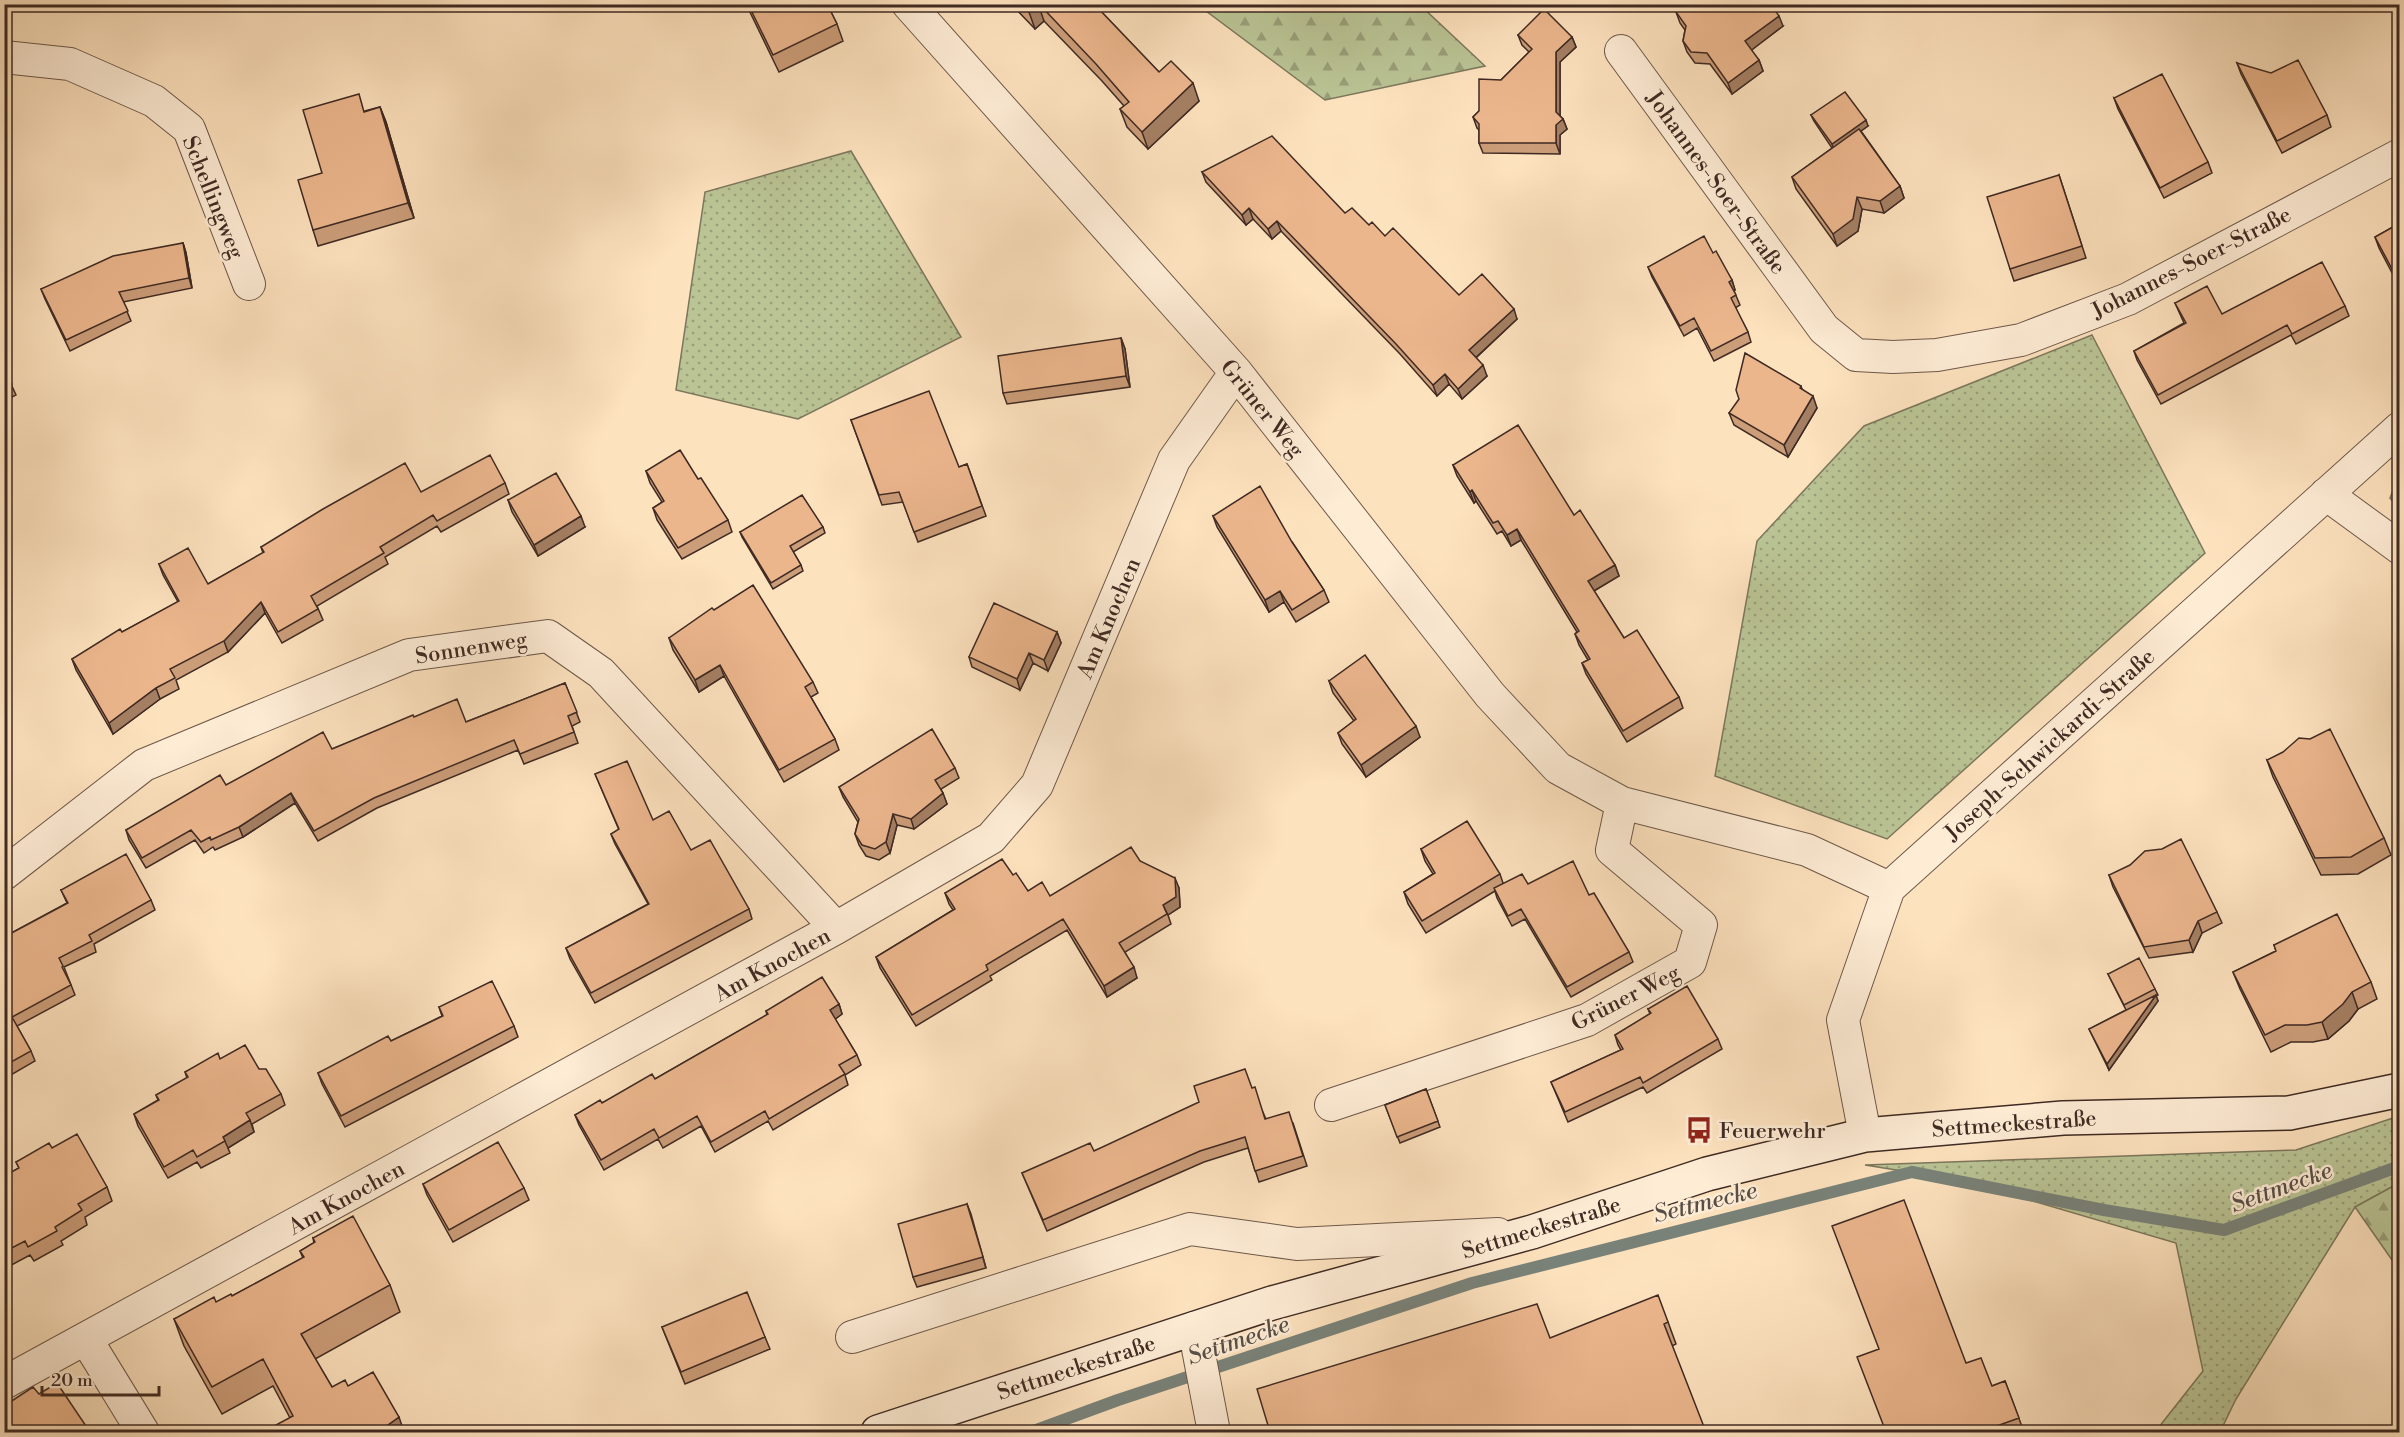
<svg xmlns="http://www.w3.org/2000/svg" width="2404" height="1437" font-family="'Libre Bodoni',serif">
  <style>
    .grass { fill: url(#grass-dots); stroke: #7c775c; stroke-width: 1.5 }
    .forest { fill: url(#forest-firs); stroke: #7c775c; stroke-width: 1.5 }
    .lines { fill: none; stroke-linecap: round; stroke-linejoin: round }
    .stream { stroke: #798279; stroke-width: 12 }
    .street-casing { stroke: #6e584a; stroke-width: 34 }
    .secondary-casing { stroke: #3f2a23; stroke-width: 36 }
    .street { stroke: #feecd5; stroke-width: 32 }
    .secondary { stroke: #feecd5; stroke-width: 33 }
    .wall { fill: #cb9d79; stroke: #3f2a23; stroke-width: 1.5 }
    .shaded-wall { fill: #a57f63; stroke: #3f2a23; stroke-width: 1.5 }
    .building { fill: #ecb68d; stroke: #3f2a23; stroke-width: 1.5 }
    .labels { text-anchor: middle; stroke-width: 5; stroke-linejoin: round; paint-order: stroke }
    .street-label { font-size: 22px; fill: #3f2a23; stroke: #feecd5 }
    .poi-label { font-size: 22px; fill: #3f2a23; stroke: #feecd5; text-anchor: start }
    .water-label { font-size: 24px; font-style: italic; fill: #574f47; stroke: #feecd5 }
  </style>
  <defs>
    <pattern id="grass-dots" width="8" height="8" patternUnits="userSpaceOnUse" patternTransform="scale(1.5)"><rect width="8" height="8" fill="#bac495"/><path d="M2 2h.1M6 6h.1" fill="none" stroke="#999f79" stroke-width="1.8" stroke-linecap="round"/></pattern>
    <pattern id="forest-firs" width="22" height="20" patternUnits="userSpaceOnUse" patternTransform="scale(1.5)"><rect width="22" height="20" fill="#bac495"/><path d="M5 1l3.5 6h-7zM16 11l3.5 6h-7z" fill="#999f79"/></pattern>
  </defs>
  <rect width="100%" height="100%" fill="#fde2be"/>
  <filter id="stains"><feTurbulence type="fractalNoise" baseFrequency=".00333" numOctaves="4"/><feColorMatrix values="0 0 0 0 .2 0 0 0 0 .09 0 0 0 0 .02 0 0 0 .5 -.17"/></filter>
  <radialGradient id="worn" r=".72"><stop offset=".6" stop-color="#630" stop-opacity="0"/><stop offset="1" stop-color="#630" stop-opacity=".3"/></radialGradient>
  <!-- grass -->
  <path class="grass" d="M851 151 961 337 798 419 676 390 705 192Z
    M2092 335 2205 553 1887 839 1715 776 1757 541 1864 426Z
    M2399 475V508L2390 498Z
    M2399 1116V1183L2355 1207 2236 1399 2220 1432H2155L2203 1371 2176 1243 1965 1181 1865 1165 2296 1150Z"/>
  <!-- forest -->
  <path class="forest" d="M1198 5H1420L1485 66 1325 100Z
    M2399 1183V1270L2355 1207Z"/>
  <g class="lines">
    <!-- stream -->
    <path class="stream" d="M1031 1432 1118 1400 1472 1283 1912 1172 2104 1210 2224 1230 2400 1166"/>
    <defs>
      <path id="street" d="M908 4 1236 372 1490 695 1558 768 1622 803 1807 850 1889 888
        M1621 51 1824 329 1856 355 1893 357 1937 355 2021 340 2128 299 2400 155
        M4 57 70 64 154 101 189 129 249 284
        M2326 494 2400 548
        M4 874 144 765 409 655 548 636 601 673 836 928
        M1331 1105 1587 1020 1690 962 1701 925 1612 850 1622 803
        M1865 1135 1843 1020 1889 888 2400 428
        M1194 1328 1214 1432
        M852 1337 1190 1229 1297 1244 1498 1234
        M86 1339 143 1432
        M4 1383 836 928 991 838 1037 785 1174 460 1236 372"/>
      <path id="secondary" d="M878 1432 1272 1303 1532 1232 1707 1174 1865 1135 2063 1118 2289 1113 2400 1090"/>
    </defs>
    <!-- street casing -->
    <use href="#street" class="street-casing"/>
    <!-- secondary casing -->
    <use href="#secondary" class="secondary-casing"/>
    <!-- street -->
    <use href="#street" class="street"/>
    <!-- secondary -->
    <use href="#secondary" class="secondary"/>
  </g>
  <!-- wall -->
  <path class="wall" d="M4 4H25L4 10Z
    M746 4H827L837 24 843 41 779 72Z
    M1013 4H1094L1159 72 1199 101 1148 149 1127 127 1120 109 1124 106 1102 81 1044 21 1035 29 1014 7Z
    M1473 4H1489L1485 11Z
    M1676 12 1783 26 1751 50 1759 60 1763 71 1732 94 1710 64 1695 63 1687 52 1683 41 1685 30 1680 23Z
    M1518 35 1572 37 1576 47 1560 62V116L1563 119 1567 129 1560 135V154L1483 153 1479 143V130L1477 128 1473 117 1479 111 1501 80 1529 52 1522 45Z
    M2237 63 2327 115 2331 127 2282 153 2241 74Z
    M2114 98 2208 162 2212 173 2164 198 2118 109Z
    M380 107 386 122 414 218 318 246 313 230 322 173 365 111Z
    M1811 115 1868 126 1861 131 1900 186 1904 198 1884 213 1862 209 1858 231 1837 246 1796 189 1792 177 1832 148 1814 121Z
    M1202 172 1345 213 1369 225 1385 236 1459 295 1517 319 1476 358 1487 376 1462 399 1449 384 1437 396 1400 354 1281 231 1272 239 1253 219 1246 225 1206 182Z
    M2059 175 2086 258 2014 281 2010 269Z
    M2400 223V288L2379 248 2375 237Z
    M183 243 186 253 192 288 123 302 131 321 70 351 45 299 41 289Z
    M1713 253 1732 280 1735 290 1734 291 1740 305 1735 308 1748 332 1751 342 1714 361 1697 328 1684 336 1652 277 1648 267Z
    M2175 303 2222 314 2345 306 2349 316 2296 344 2291 335 2161 404 2137 360 2134 351 2184 323Z
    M1121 338 1125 349 1130 387 1007 404 1003 393Z
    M4 369 16 395 4 401Z
    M1801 386 1802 389 1817 408 1788 457 1734 425 1729 413Z
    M851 420 959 467 967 464 986 516 918 542 903 502 882 505Z
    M1453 465 1574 515 1615 565 1619 576 1594 591 1624 638 1679 697 1683 708 1627 742 1586 674 1582 663 1588 660 1579 645 1575 634 1577 632 1521 540 1511 546 1502 531 1497 534 1476 501 1474 503 1457 476Z
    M646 471 698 479 728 520 732 532 682 559 657 520 653 508 662 502 650 483Z
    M505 483 509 494 441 532 437 526 385 557 388 564 317 606 323 620 282 643 265 613 228 652 176 680 179 689 160 699 113 734 76 670 72 659 178 602 163 575 159 564 208 584 263 553 261 547 421 492Z
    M508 500 585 527 538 556 512 512Z
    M1213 516 1292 542 1324 590 1329 602 1296 622 1284 602 1269 612 1217 527Z
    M823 527 825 533 793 552 801 565 803 571 773 589 742 537 740 532Z
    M1057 632 1061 643 1048 671 1033 663 1020 690 972 667 969 657Z
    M669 638 813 682 818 693 811 697 835 739 839 750 784 782 724 676 699 692 673 650Z
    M1329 681 1420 737 1366 777 1342 744 1338 733 1354 721 1333 693Z
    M565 683 580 722 572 726 578 743 524 764 518 750 377 808 318 841 295 803 243 837 215 850 213 847 204 853 195 840 146 868 129 840 126 830 226 785 332 749 414 717 466 722Z
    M2267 760 2384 838 2391 855 2358 874 2321 875 2273 777Z
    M955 768 959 778 941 789 947 804 914 829 897 825 890 853 879 860 866 856 859 845 855 834 858 822 843 797 839 787Z
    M595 774 691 850 749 909 752 919 595 1003 570 959 566 948 648 904 615 844 611 834 619 830Z
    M1421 849 1500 874 1503 883 1528 884 1589 895 1629 952 1633 962 1571 997 1525 919 1512 926 1497 898 1495 891 1426 933 1408 904 1404 892 1433 874 1425 861Z
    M1140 861 1179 888 1180 907 1168 915 1171 924 1125 952 1137 978 1107 997 1067 930 990 976 992 980 916 1026 880 968 876 957 953 910 949 904 945 893 1013 875 1028 891 1050 896Z
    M2109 875 2217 912 2222 923 2202 933 2193 952 2149 958 2113 887Z
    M61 890 151 900 155 910 94 944 96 952 64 967 75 995 17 1026 31 1051 35 1061 4 1079V937L67 903Z
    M2274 945 2371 982 2377 999 2358 1009 2349 1021 2328 1039 2313 1042H2291L2271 1052 2240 989 2233 972 2276 951Z
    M2108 974 2155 989 2158 995 2156 996 2158 1001 2109 1070 2089 1029 2126 1010Z
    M839 1004 842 1014 835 1019 857 1055 861 1065 845 1075 848 1085 773 1130 768 1121 715 1152 701 1126 663 1148 658 1139 604 1170 579 1125 575 1115 655 1079 767 1015 766 1011Z
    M439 1007 514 1026 518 1037 345 1127 322 1084 318 1073 391 1041 442 1016Z
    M1648 1009 1718 1039 1722 1049 1647 1093 1643 1087 1568 1122 1551 1082 1621 1050 1618 1045 1615 1035 1650 1014Z
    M220 1059 259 1069 281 1094 285 1105 252 1124 254 1132 228 1148 230 1153 201 1168 197 1162 168 1178 138 1126 134 1114 158 1100 156 1095 187 1078 185 1072Z
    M1252 1088 1266 1119 1293 1123 1307 1166 1259 1182 1248 1148 1204 1162 1047 1231 1022 1173 1094 1151Z
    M1426 1089 1440 1127 1400 1143 1385 1105Z
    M52 1148 107 1187 112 1201 85 1217 87 1225 61 1241 63 1245 34 1261 30 1255 4 1269V1176L19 1168 16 1162Z
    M423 1184 524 1188 529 1200 453 1242 427 1195Z
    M967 1204 986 1268 917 1287 913 1277Z
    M313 1238 390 1285 400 1312 315 1359 332 1387 290 1418 273 1386 222 1414 184 1346 174 1319 232 1296 303 1258 300 1251 314 1243Z
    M1668 1322 1676 1344 1672 1346 1550 1338Z
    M662 1327 765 1337 770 1349 685 1384Z
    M1966 1363 1992 1386 2005 1381 2024 1432H1885Z"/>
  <!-- shaded-wall -->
  <path class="shaded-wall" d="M1036 4H1038L1044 21 1035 29 1029 12Z
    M1482 4H1489L1485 11Z
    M1779 16 1783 26 1749 52 1745 41Z
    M1572 37 1576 47 1560 62V121L1563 119 1567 129 1560 135V154L1556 143V52Z
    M1759 60 1763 71 1732 94 1728 83Z
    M1193 83 1199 101 1148 149 1142 132Z
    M380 107 386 122 414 218 408 203Z
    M1866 120 1868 126 1834 150 1832 144Z
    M1900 186 1904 198 1884 213 1880 201Z
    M1857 197 1862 209 1858 231 1837 246 1833 234Z
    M1249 208 1253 219 1246 225 1242 215Z
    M1277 221 1281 231 1272 239 1268 229Z
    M183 243 186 253 192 288 189 278Z
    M1732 280 1735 290 1733 292 1729 282Z
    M1514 309 1517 319 1472 361 1469 350Z
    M1121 338 1125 349 1130 387 1126 376Z
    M1483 365 1487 376 1462 399 1458 389Z
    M1445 374 1449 384 1437 396 1433 385Z
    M1813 396 1817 408 1788 457 1784 445Z
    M1472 490 1476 501 1474 503 1470 492Z
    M581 516 585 527 538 556 534 545Z
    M1517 529 1521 540 1511 546 1507 535Z
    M1615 565 1619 576 1592 592 1588 581Z
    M1280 591 1284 602 1269 612 1265 600Z
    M261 602 265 613 228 652 224 641Z
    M1057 632 1061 643 1048 671 1044 660Z
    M1029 653 1033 663 1020 690 1017 679Z
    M720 665 724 676 699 692 695 680Z
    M156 688 160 699 113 734 109 723Z
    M1416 726 1420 737 1366 777 1361 765Z
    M291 793 295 803 243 837 239 827Z
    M943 793 947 804 914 829 911 819Z
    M893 814 897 825 890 853 886 842Z
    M1175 878 1179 888 1180 907 1168 915 1163 905Z
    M2198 921 2202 933 2193 952 2189 940Z
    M1134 967 1137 978 1107 997 1104 986Z
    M2352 992 2358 1009 2349 1021 2328 1039 2322 1022Z
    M2156 995 2158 1001 2109 1070 2107 1064Z
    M839 1004 842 1014 834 1020 830 1010Z
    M250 1120 254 1132 228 1148 223 1137Z
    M967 1204 971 1214 986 1268 983 1257Z
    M399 1417 404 1432H378Z"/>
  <!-- building -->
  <path class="building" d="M748 4H827L837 24 773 55Z
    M1022 4H1036L1029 12Z
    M1039 4H1094L1159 72 1171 61 1193 83 1142 132 1120 109 1129 102 1096 64Z
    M1686 4H1771L1779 16 1745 41 1759 60 1728 83 1707 53 1691 52 1683 41 1686 26 1676 12Z
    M1544 9 1572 37 1556 52V112L1563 119 1556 125V143H1479V124L1473 117 1479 111V79L1501 80 1532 49 1518 35Z
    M2298 60 2327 115 2277 141 2237 63 2271 73Z
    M2162 74 2208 162 2160 188 2114 98Z
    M1845 92 1866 120 1832 144 1811 115Z
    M359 94 364 112 380 107 408 203 313 230 298 180 322 173 303 110Z
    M1859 129 1900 186 1880 201 1857 197 1853 219 1833 234 1792 177Z
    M1272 136 1345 213 1352 208 1369 225 1372 222 1385 236 1393 228 1459 295 1482 274 1514 309 1469 350 1483 365 1458 389 1445 374 1433 385 1396 344 1277 221 1268 229 1249 208 1242 215 1202 172Z
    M2059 175 2082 246 2010 269 1987 197Z
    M2400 223V284L2375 237Z
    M1704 236 1713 253 1716 251 1732 280 1729 282 1736 295 1731 298 1748 332 1711 351 1694 318 1680 326 1648 267Z
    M183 243 189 278 119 292 128 311 66 340 41 289 113 256Z
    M2322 262 2345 306 2292 334 2287 325 2158 395 2134 351 2186 323 2175 303 2207 286 2222 314Z
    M1121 338 1126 376 1003 393 998 356Z
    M1745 353 1801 386 1800 388 1813 396 1784 445 1729 413 1739 399 1736 390Z
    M4 369 12 384 4 388Z
    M929 391 959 467 967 464 982 506 914 532 899 492 879 495 851 420Z
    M1518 425 1574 515 1580 510 1615 565 1588 581 1624 638 1637 630 1679 697 1623 731 1582 663 1590 659 1575 634 1579 631 1517 529 1507 535 1498 521 1493 523 1472 490 1470 492 1453 465Z
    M680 450 698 479 701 478 728 520 678 548 653 508 664 501 646 471Z
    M490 455 505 483 437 521 433 515 380 547 384 553 311 596 318 609 278 632 261 602 224 641 170 669 175 678 156 688 109 723 72 659 120 629 122 632 179 601 159 564 188 548 208 584 264 552 261 547 323 509 405 463 421 492Z
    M556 473 581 516 534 545 508 500Z
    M1260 486 1292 542 1324 590 1292 610 1280 591 1265 600 1213 516Z
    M802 495 823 527 790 546 801 565 771 583 740 532Z
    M753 585 813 682 805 687 835 739 779 770 720 665 695 680 669 638 712 608 714 610Z
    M994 603 1057 632 1044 660 1029 653 1017 679 969 657Z
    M1365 655 1416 726 1361 765 1338 733 1356 719 1329 681Z
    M565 683 577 712 568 716 574 732 520 754 514 740 374 798 314 831 291 793 239 827 211 840 210 837 201 842 191 830 142 858 126 830 220 775 226 785 323 732 332 749 413 715 414 717 457 699 466 722Z
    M932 729 955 768 935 780 943 793 911 819 893 814 886 842 875 849 862 845 855 834 859 819 839 787Z
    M2330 729 2384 838 2351 857 2315 858 2267 760 2283 752 2299 738 2310 739Z
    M627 761 653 820 669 811 691 850 710 840 749 909 591 993 566 948 649 904 611 834 619 829 595 774Z
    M1467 821 1500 874 1422 921 1404 892 1435 873 1421 849Z
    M2181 839 2217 912 2198 921 2189 940 2144 947 2109 875 2130 865 2145 851 2162 849Z
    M1131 847 1140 861 1175 878 1176 897 1163 905 1167 914 1119 943 1134 967 1104 986 1063 919 986 965 988 970 912 1015 876 957 955 909 945 893 1002 859 1013 875 1016 873 1028 891 1042 882 1050 896Z
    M126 854 151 900 89 935 92 941 59 958 63 966 62 967 71 985 12 1017 31 1051 4 1066V937L68 903 61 890Z
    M1573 861 1589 895 1594 893 1629 952 1567 987 1521 909 1508 916 1494 888 1522 874 1528 884Z
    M2337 914 2371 982 2352 992 2343 1004 2322 1022 2307 1025H2285L2265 1035 2233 972 2276 951 2274 945Z
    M2139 958 2155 989 2124 1005 2108 974Z
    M822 977 839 1004 830 1010 857 1055 839 1065 845 1074 769 1119 765 1111 711 1142 697 1116 659 1138 654 1129 601 1160 575 1115 600 1100 602 1103 652 1074 655 1079 768 1014 766 1011Z
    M492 981 514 1026 341 1116 318 1073 388 1036 391 1041 443 1016 439 1007Z
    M1687 986 1718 1039 1643 1083 1640 1077 1565 1112 1551 1082 1623 1049 1615 1035 1651 1013 1648 1009Z
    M2156 995 2107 1064 2089 1029Z
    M245 1045 259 1069H266L281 1094 246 1113 250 1120 223 1137 225 1141 197 1157 193 1150 164 1167 134 1114 159 1100 156 1095 188 1077 185 1072 218 1053 220 1059Z
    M1245 1069 1252 1088 1255 1087 1265 1119 1289 1112 1303 1156 1255 1171 1245 1137 1200 1151 1043 1220 1022 1173 1090 1143 1094 1151 1199 1102 1194 1086Z
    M1426 1089 1438 1121 1397 1137 1385 1105Z
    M77 1134 107 1187 78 1204 82 1210 55 1227 57 1231 28 1247 25 1241 4 1252V1176L19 1168 16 1162 49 1143 52 1148Z
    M498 1142 524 1188 449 1230 423 1184Z
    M1904 1200 1966 1363 1981 1358 1992 1386 2005 1381 2019 1418 1980 1432H1886L1857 1357 1879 1349 1832 1226Z
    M967 1204 983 1257 913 1277 898 1224Z
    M353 1216 390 1285 301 1334 332 1387 345 1380 348 1386 373 1372 399 1417 378 1432H263L293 1416 263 1359 212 1387 174 1319 214 1297 216 1302 231 1294 232 1296 304 1257 300 1251 315 1242 313 1238Z
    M747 1292 765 1337 681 1372 662 1327Z
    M1658 1295 1668 1322 1664 1324 1706 1432H1270L1257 1389 1537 1304 1550 1338Z
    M57 1383 90 1432H4V1406L33 1387 39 1394Z"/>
  <!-- icons -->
  <defs>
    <symbol id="bus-bare" viewBox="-9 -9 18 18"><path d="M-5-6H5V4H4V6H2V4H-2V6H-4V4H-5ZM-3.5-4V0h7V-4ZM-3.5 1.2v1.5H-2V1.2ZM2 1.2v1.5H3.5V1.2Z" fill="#8f2418" stroke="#feecd5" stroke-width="2.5" paint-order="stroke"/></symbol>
  </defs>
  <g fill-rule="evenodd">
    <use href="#bus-bare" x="1680" y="1111" width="38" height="38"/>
  </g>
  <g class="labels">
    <!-- street labels -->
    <g class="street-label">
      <text transform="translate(1717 182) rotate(54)" y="8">Johannes-Soer-Straße</text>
      <text transform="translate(214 197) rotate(68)" y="8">Schellingweg</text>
      <text transform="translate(2191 262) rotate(-27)" y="8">Johannes-Soer-Straße</text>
      <text transform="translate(1263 408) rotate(51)" y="8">Grüner Weg</text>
      <text transform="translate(1108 618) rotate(-67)" y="8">Am Knochen</text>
      <text transform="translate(471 647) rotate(-9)" y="8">Sonnenweg</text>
      <text transform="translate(2049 744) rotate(-42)" y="8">Joseph-Schwickardi-Straße</text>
      <text transform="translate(772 964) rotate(-29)" y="8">Am Knochen</text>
      <text transform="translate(1625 997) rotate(-27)" y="8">Grüner Weg</text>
      <text transform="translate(2014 1123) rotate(-4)" y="8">Settmeckestraße</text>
      <text transform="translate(346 1197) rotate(-29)" y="8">Am Knochen</text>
      <text transform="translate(1541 1227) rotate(-17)" y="8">Settmeckestraße</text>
      <text transform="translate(1076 1367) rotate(-18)" y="8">Settmeckestraße</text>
    </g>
    <!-- poi labels -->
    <g class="poi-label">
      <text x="1719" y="1138">Feuerwehr</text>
    </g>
    <!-- water labels -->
    <g class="water-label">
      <text transform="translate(2281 1187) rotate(-20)" y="8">Settmecke</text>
      <text transform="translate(1705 1202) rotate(-14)" y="8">Settmecke</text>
      <text transform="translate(1238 1340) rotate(-19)" y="8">Settmecke</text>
    </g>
  </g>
  <!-- margin -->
  <rect width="2404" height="1437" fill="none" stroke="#fde2be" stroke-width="24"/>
  <rect x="6" y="6" width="2392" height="1425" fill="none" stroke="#3f2a23" stroke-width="3"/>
  <rect x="12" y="12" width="2380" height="1413" fill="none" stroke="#3f2a23" stroke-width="1.5"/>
  <!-- scale -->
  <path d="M42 1386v9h117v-9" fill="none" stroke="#3f2a23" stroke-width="3"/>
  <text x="51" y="1386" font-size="18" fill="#3f2a23" stroke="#feecd5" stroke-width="4.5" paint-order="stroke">20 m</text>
  <rect width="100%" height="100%" filter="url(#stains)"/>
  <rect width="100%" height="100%" fill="url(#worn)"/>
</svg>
